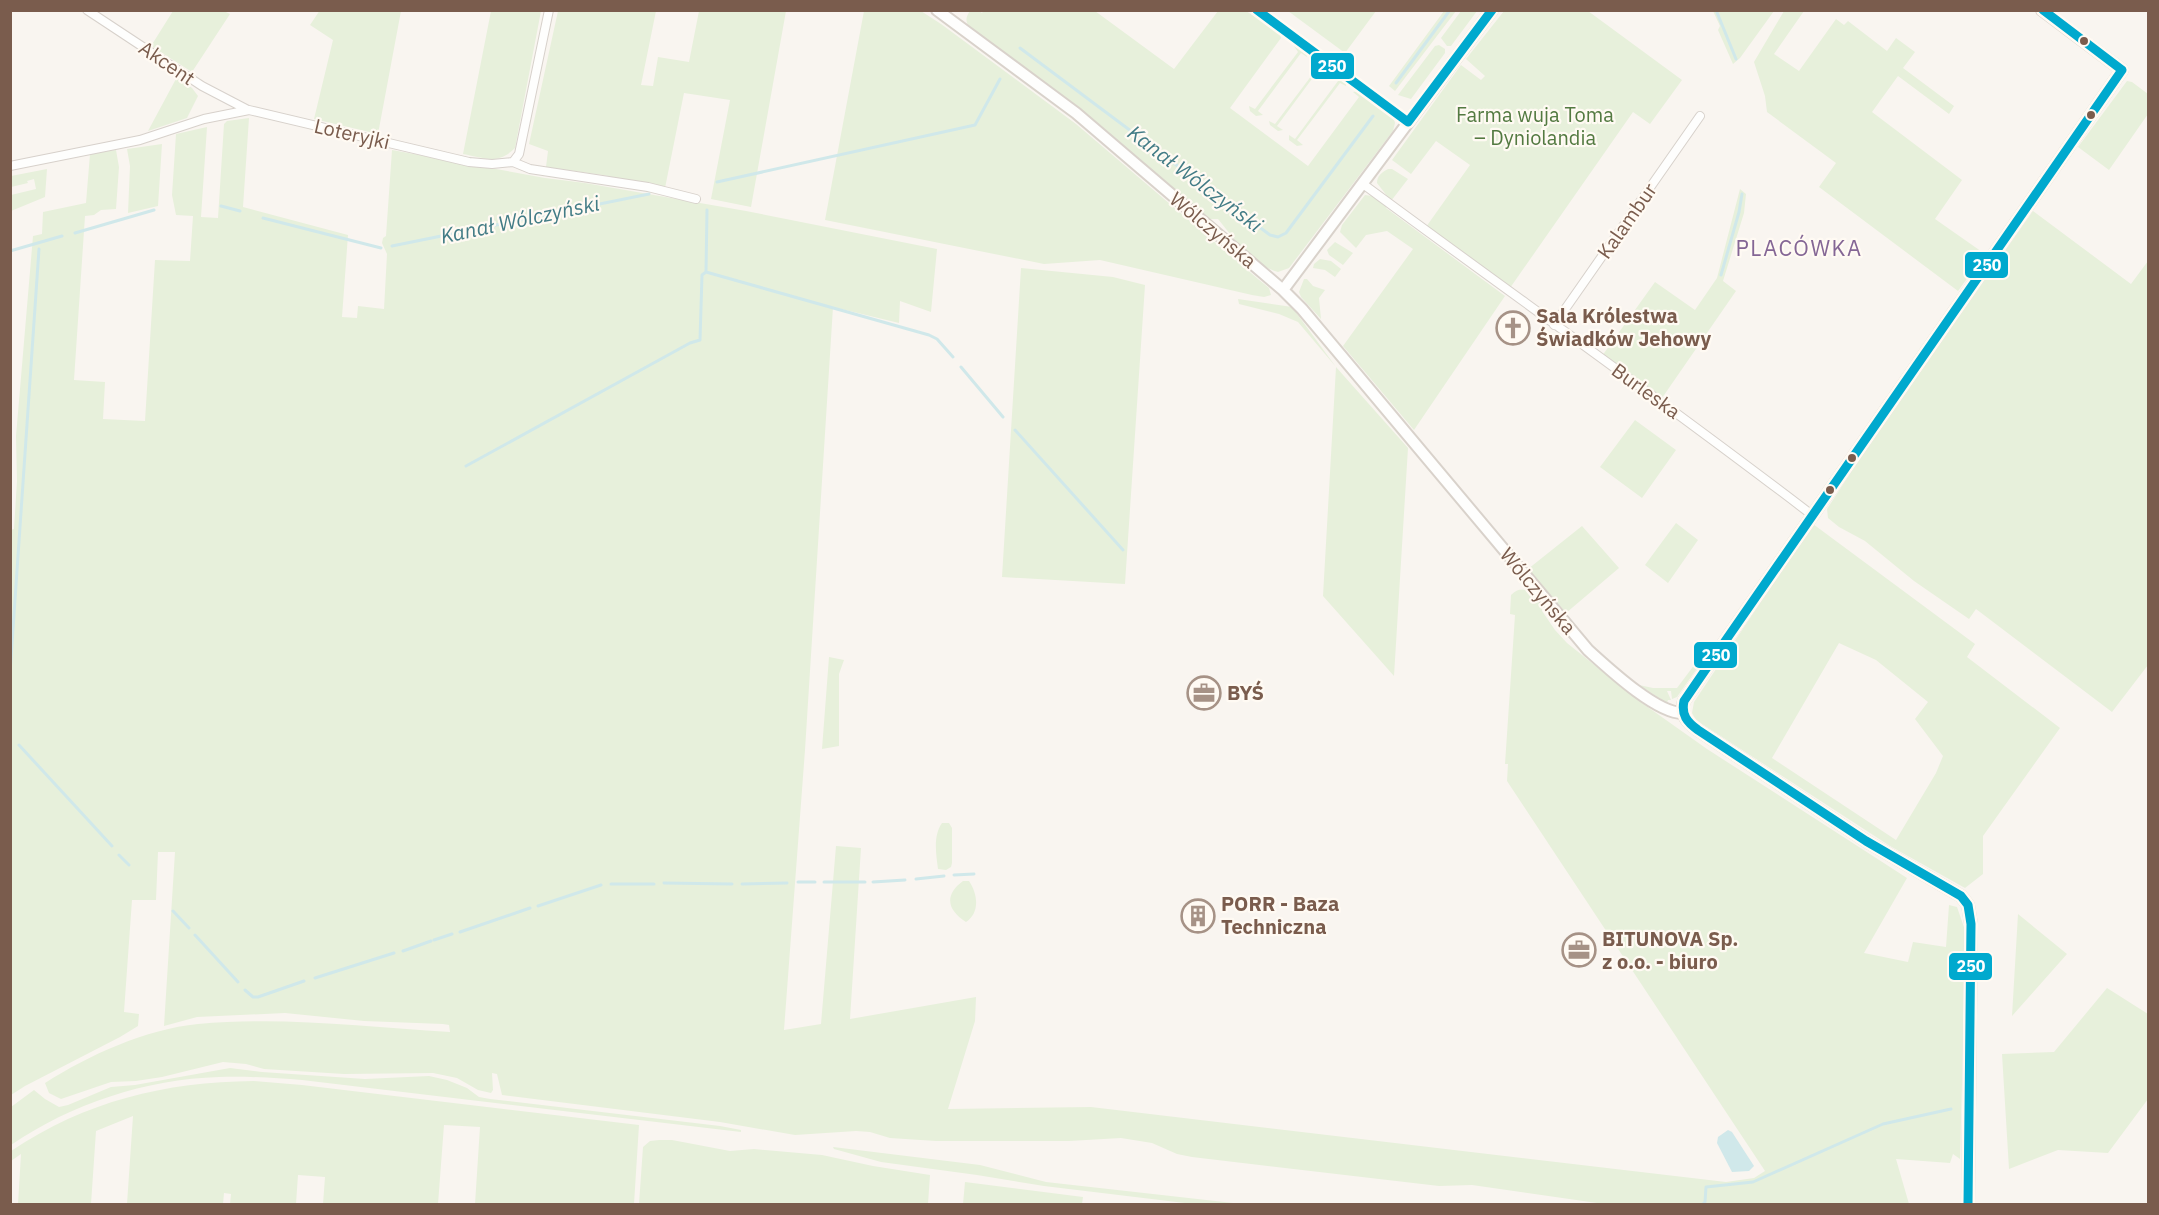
<svg xmlns="http://www.w3.org/2000/svg" width="2159" height="1215" font-family="'IBM Plex Sans',sans-serif">
  <style>
    .green { fill: #e7f0db; fill-rule: evenodd }
    .water { fill: #d0e8ea }
    .lines { fill: none; stroke-linecap: round; stroke-linejoin: round }
    .stream { stroke: #d0e8ea; stroke-width: 3 }
    .street-casing { stroke: #d7d1cb; stroke-width: 10 }
    .secondary-casing { stroke: #d9d2cb; stroke-width: 14 }
    .street { stroke: #fefefd; stroke-width: 8 }
    .secondary { stroke: #fefefd; stroke-width: 10 }
    .bus-1-casing { stroke: #fffaf3; stroke-width: 14 }
    .bus-1 { stroke: #00a9ce; stroke-width: 9 }
    .bus-dot { fill: #7a5c4d; stroke: #fffaf3; stroke-width: 2 }
    .labels { text-anchor: middle; stroke-width: 4.5; stroke-linejoin: round; paint-order: stroke }
    .street-label { font-size: 20px; fill: #7a5c4d; stroke: #fffaf3 }
    .park-label { font-size: 20px; fill: #537a41; stroke: #fffaf3 }
    .poi-label { font-size: 20px; font-weight: bold; fill: #7a5c4d; stroke: #fffaf3; text-anchor: start }
    .water-label { font-size: 21px; font-style: italic; fill: #437c86; stroke: #fffaf3 }
    .quarter-label { font-size: 22px; letter-spacing: 1.5px; fill: #846695; stroke: #fffaf3 }
    .line-badge { stroke: #fffaf3; stroke-width: 2 }
    .badge-label { font-size: 16px; text-anchor: middle; font-weight: bold; fill: #fff }
  </style>
  <rect width="100%" height="100%" fill="#f9f5f0"/>
  <!-- green -->
  <path class="green" d="M320 10 401 11 378 134 314 119 333 40 310 25Z
    M984 10 1095 11 1174 69 1218 11H1246L1279 32 1281 38 1230 108 1308 166 1359 97 1353 92 1359 91 1362 93 1393 116 1395 123 1393 131 1289 268 1278 272C1253 265 1234 239 1218 219H1206L1077 107 969 27C965 20 966 17 970 11H979L982 13Z
    M173 11H224L230 14 192 72 151 46Z
    M491 11H541L515 148C498 165 485 158 463 154Z
    M558 11H656L641 85 653 86 658 57 689 62 699 11H786L751 207 711 199 730 100 684 93 665 188 603 175 546 167 548 151 529 144Z
    M864 11H921L941 24 1076 124 1258 279 1269 288 1271 295 1264 297 1252 295 1100 260 1044 264 825 220Z
    M1288 11H1376L1345 53Z
    M1444 11H1456L1395 91 1389 86Z
    M1461 11H1477L1451 46H1447L1441 38Z
    M1504 11H1588L1682 80 1650 124 1633 112 1510 288 1426 227 1470 165 1436 141 1411 174 1392 160 1461 65 1481 80 1485 76 1466 59Z
    M1713 11H1774L1740 58 1733 64 1718 30 1720 26Z
    M1784 11H1804L1774 54 1799 71 1836 19 1844 25 1848 21 1887 51 1896 38 1915 52 1903 68 1954 106 1949 114 1898 76 1872 112 1962 180 1935 219 1985 254 1958 291 1819 187 1836 163 1767 112 1765 96 1754 62Z
    M1439 45 1445 49V53L1411 99 1398 95 1435 46Z
    M1294 46H1298L1306 52 1307 57 1301 53 1258 111 1263 115 1256 116 1250 111 1249 106 1255 109 1298 52Z
    M1314 61H1319L1326 67V72L1320 68 1277 126 1283 130 1278 131 1270 125 1269 121 1275 124 1318 67Z
    M1333 76H1338L1346 81V86L1340 83 1297 140 1303 145 1297 146 1289 140V135L1295 139 1338 81Z
    M177 77 192 88 198 96 187 118 148 131Z
    M2127 81 2132 82 2148 94V114L2109 170 2078 147Z
    M249 118 243 207 348 235 342 317 357 318 358 306 384 309 387 254 382 243 383 238 386 236 392 150 545 178 585 183 746 211 937 249 931 312 900 301 899 323 833 307 805 750 784 1030 821 1024 836 846 861 848 850 1019 976 997 975 1021 948 1109 1091 1107 1726 1182 1754 1178 1765 1171 1507 781 1508 764H1505L1515 615 1510 614 1511 595C1524 582 1533 595 1542 605V611L1555 630 1567 643 1642 703 1707 749 1907 878 1864 953 1908 962 1913 942 1946 947 1949 905 1957 907 1966 933 1960 1159 1953 1154 1950 1163 1896 1159 1909 1204H1604L1472 1185 1439 1186 1192 1157 1177 1154 1152 1143 1121 1138 1069 1141H936L890 1138 870 1132 856 1131 795 1135 720 1122 502 1095 497 1074 492 1073 493 1090 491 1093 478 1090 457 1078 433 1073 344 1074 264 1069 246 1064 223 1062 162 1077 136 1081 111 1082 61 1099 49 1093 45 1083C89 1055 146 1029 198 1024 282 1016 367 1027 450 1032L449 1025 443 1024 364 1021 285 1013 197 1017 164 1026 175 852H158L156 900H132L124 1012 139 1014 138 1026 120 1037 25 1086 11 1095 10 530 14 529 17 481 16 436 33 236 42 234 43 212 86 203 90 154 116 150 119 167 116 209 101 210 94 215 85 216 74 380 105 382 103 419 145 421 155 260 190 261 193 216 176 215 172 195 176 134 207 127 201 217 218 218 224 124 227 121Z
    M162 144 158 206 128 213 130 166 127 149Z
    M47 169 45 197 11 211V195L36 189 34 179 27 181 28 183 11 187V176Z
    M1388 169H1392L1408 179 1391 201 1377 183C1377 176 1382 172 1388 169Z
    M1740 189 1746 194 1744 213 1723 281 1736 291 1662 398 1602 356 1655 282 1695 310 1717 278Z
    M1365 195 1372 196 1387 206 1386 208 1505 296 1414 430 1343 346 1413 249 1387 231 1366 235 1356 248 1340 232 1342 225Z
    M2033 211 2131 284 2148 261V665L2112 712 1976 609 1969 619 1914 581 1865 541 1839 527 1828 518 1827 509 1874 437Z
    M1335 242 1353 253 1343 265 1329 255 1327 250Z
    M1320 259 1331 261 1341 269 1335 277 1325 270 1313 268 1314 264Z
    M1021 268 1113 277 1145 285 1125 584 1002 577Z
    M1304 279H1307L1313 286 1325 290 1319 298 1321 319 1301 297 1299 292Z
    M1238 299 1292 307 1336 367 1408 448 1394 676 1323 596 1336 367 1298 322 1279 314 1239 304Z
    M1635 420 1676 450 1642 498 1600 467Z
    M1676 523 1698 540 1668 583 1645 565Z
    M1813 524 1975 644 1967 657 2060 728 1983 836V874L1965 888 1890 846 1696 720 1692 713 1694 702ZM1839 643 1876 660 1928 702 1915 719 1943 756 1936 773 1896 840 1772 758Z
    M1582 526 1619 568 1566 613 1528 569Z
    M829 657 844 660 839 674V746L822 749Z
    M1698 660V667L1677 697 1672 699 1671 691H1667L1671 700H1668L1667 703 1639 685 1653 688H1677Z
    M942 823H949L952 828V863L951 867 946 870 938 869C936 853 933 836 942 823Z
    M963 881H969C978 894 980 913 966 922 947 910 944 895 963 881Z
    M2018 914 2067 954 2012 1016Z
    M2107 988 2148 1014V1099L2108 1153 2058 1150 2009 1169 2002 1054 2054 1052Z
    M230 1068 262 1072 365 1079 429 1076 447 1080 467 1088 479 1097 490 1099 720 1126 741 1130V1132L302 1080C275 1078 247 1076 219 1077 146 1079 71 1104 11 1145V1107L34 1090 45 1099 59 1107 68 1105 111 1087 135 1085Z
    M254 1081 302 1085 639 1125 634 1204H475L480 1127 444 1125 438 1204H323L325 1177 298 1175 296 1204H230L231 1194 224 1193 223 1204H127L133 1116 96 1131 91 1204H18L21 1154 11 1161V1151C86 1101 164 1082 254 1081Z
    M659 1140H672L730 1151 754 1149 822 1155 873 1166 930 1175 928 1204H639L643 1147 650 1141Z
    M833 1147 980 1165 1046 1182 1242 1204H1193L1044 1186 977 1175 881 1162 834 1149Z
    M965 1182 1083 1197 1082 1204H963Z"/>
  <!-- water -->
  <path class="water" d="M1728 1130 1732 1132 1754 1166 1749 1171 1732 1172 1717 1143 1718 1137Z"/>
  <g class="lines">
    <!-- stream -->
    <path class="stream" d="M1716 10 1736 59
      M1020 48 1270 235 1278 237 1286 233 1373 116
      M1396 83 1450 10
      M717 182 975 125 1000 79
      M221 206 240 211
      M263 218 381 248
      M75 233 154 210
      M392 246 649 194
      M10 251 62 236
      M706 272 929 335 937 339 953 357
      M1721 275 1739 212 1742 194
      M961 367 1003 417
      M1015 430 1123 550
      M466 466 690 343 700 340 702 275 706 272 707 210
      M10 673 39 249
      M19 745 112 846
      M119 855 129 865
      M954 875 974 874
      M916 879 944 876
      M798 882H815
      M824 882H865
      M873 882 905 880
      M664 883 732 884
      M611 884H654
      M742 884 787 883
      M538 906 601 885
      M173 911 189 928
      M460 932 530 908
      M195 935 238 982
      M434 940 452 934
      M403 951 431 941
      M315 978 394 953
      M245 990 253 997H258L304 981
      M1703 1204 1705 1202 1706 1187 1753 1182 1883 1124 1951 1109"/>
    <defs>
      <path id="street" d="M87 10 202 86 248 110
        M513 162 519 154 549 10
        M10 166 140 140 204 119 249 110 469 162 492 164 513 162 530 169 648 187 696 199
        M1363 184C1513 295 1665 402 1812 515
        M1554 325 1700 116"/>
      <path id="secondary" d="M937 10 1076 113 1283 290 1302 309 1588 650C1608 668 1657 714 1683 713
        M1283 290 1492 10
        M1968 1204 1971 924 1968 905 1961 896 1866 841 1698 730C1687 722 1680 715 1684 701L1719 650 2122 70 2042 10"/>
    </defs>
    <!-- street casing -->
    <use href="#street" class="street-casing"/>
    <!-- secondary casing -->
    <use href="#secondary" class="secondary-casing"/>
    <!-- street -->
    <use href="#street" class="street"/>
    <!-- secondary -->
    <use href="#secondary" class="secondary"/>
    <defs>
      <path id="bus-1" d="M1257 10 1408 122
        M2043 10 2122 70
        M1408 122 1492 10
        M1968 1204 1971 924 1968 905 1961 896 1866 841 1698 730C1687 722 1681 715 1684 701L1719 650 2122 70"/>
    </defs>
    <!-- bus-1 casing -->
    <use href="#bus-1" class="bus-1-casing"/>
    <!-- bus-1 -->
    <use href="#bus-1" class="bus-1"/>
  </g>
  <!-- icons -->
  <defs>
    <symbol id="church-ring" viewBox="-11 -11 22 22"><circle r="9.5" fill="#fffaf3" stroke="#a69286" stroke-width="1.5"/><path d="M-1.2-6h2.4v3.5h3.3v2.4h-3.3V6h-2.4V-.1h-3.3v-2.4h3.3Z" fill="#a69286"/></symbol>
    <symbol id="office-ring" viewBox="-11 -11 22 22"><circle r="9.5" fill="#fffaf3" stroke="#a69286" stroke-width="1.5"/><path d="M-6-3h4V-5.5h4V-3h4V5H-6ZM-1-4.5V-3h2v-1.5ZM-6 0V1H6V0Z" fill="#a69286"/></symbol>
    <symbol id="building-ring" viewBox="-11 -11 22 22"><circle r="9.5" fill="#fffaf3" stroke="#a69286" stroke-width="1.5"/><path d="M-4-6H4V6H1V3H-1V6H-4ZM-2.5-4.3h1.7v1.8h-1.7ZM.8-4.3h1.7v1.8H.8ZM-2.5-1h1.7V.8h-1.7ZM.8-1h1.7V.8H.8Z" fill="#a69286"/></symbol>
  </defs>
  <g fill-rule="evenodd">
    <use href="#church-ring" x="1494" y="309" width="38" height="38"/>
    <use href="#office-ring" x="1185" y="674" width="38" height="38"/>
    <use href="#building-ring" x="1179" y="897" width="38" height="38"/>
    <use href="#office-ring" x="1560" y="931" width="38" height="38"/>
  </g>
  <!-- markers -->
  <g class="bus-dot">
    <circle cx="2084" cy="41" r="5"/>
    <circle cx="2091" cy="115" r="5"/>
    <circle cx="1852" cy="458" r="5"/>
    <circle cx="1830" cy="490" r="5"/>
  </g>
  <g class="labels">
    <!-- street labels -->
    <g class="street-label">
      <text transform="translate(167 63) rotate(34)" y="7">Akcent</text>
      <text transform="translate(352 134) rotate(13)" y="7">Loteryjki</text>
      <text transform="translate(1627 221) rotate(-55)" y="7">Kalambur</text>
      <text transform="translate(1213 230) rotate(40)" y="7">Wólczyńska</text>
      <text transform="translate(1646 391) rotate(36)" y="7">Burleska</text>
      <text transform="translate(1538 591) rotate(50)" y="7">Wólczyńska</text>
    </g>
    <!-- park labels -->
    <g class="park-label">
      <text x="1535" y="122">Farma wuja Toma<tspan x="1535" dy="23">– Dyniolandia</tspan></text>
    </g>
    <!-- poi labels -->
    <g class="poi-label">
      <text x="1536" y="323">Sala Królestwa<tspan x="1536" dy="23">Świadków Jehowy</tspan></text>
      <text x="1227" y="700">BYŚ</text>
      <text x="1221" y="911">PORR - Baza<tspan x="1221" dy="23">Techniczna</tspan></text>
      <text x="1602" y="946">BITUNOVA Sp.<tspan x="1602" dy="23">z o.o. - biuro</tspan></text>
    </g>
    <!-- water labels -->
    <g class="water-label">
      <text transform="translate(1195 179) rotate(37)" y="7">Kanał Wólczyński</text>
      <text transform="translate(520 220) rotate(-12)" y="7">Kanał Wólczyński</text>
    </g>
    <!-- quarter labels -->
    <g class="quarter-label">
      <text x="1799" y="256">PLACÓWKA</text>
    </g>
  </g>
  <g class="line-badge">
    <rect x="1310" y="52" width="45" height="28" rx="6" fill="#00a9ce"/>
    <rect x="1964" y="251" width="45" height="28" rx="6" fill="#00a9ce"/>
    <rect x="1693" y="641" width="45" height="28" rx="6" fill="#00a9ce"/>
    <rect x="1948" y="952" width="45" height="29" rx="6" fill="#00a9ce"/>
  </g>
  <g class="badge-label">
    <text x="1332" y="72">250</text>
    <text x="1987" y="271">250</text>
    <text x="1716" y="661">250</text>
    <text x="1971" y="972">250</text>
  </g>
  <!-- border -->
  <rect width="2159" height="1215" fill="none" stroke="#7a5c4d" stroke-width="24"/>
</svg>
